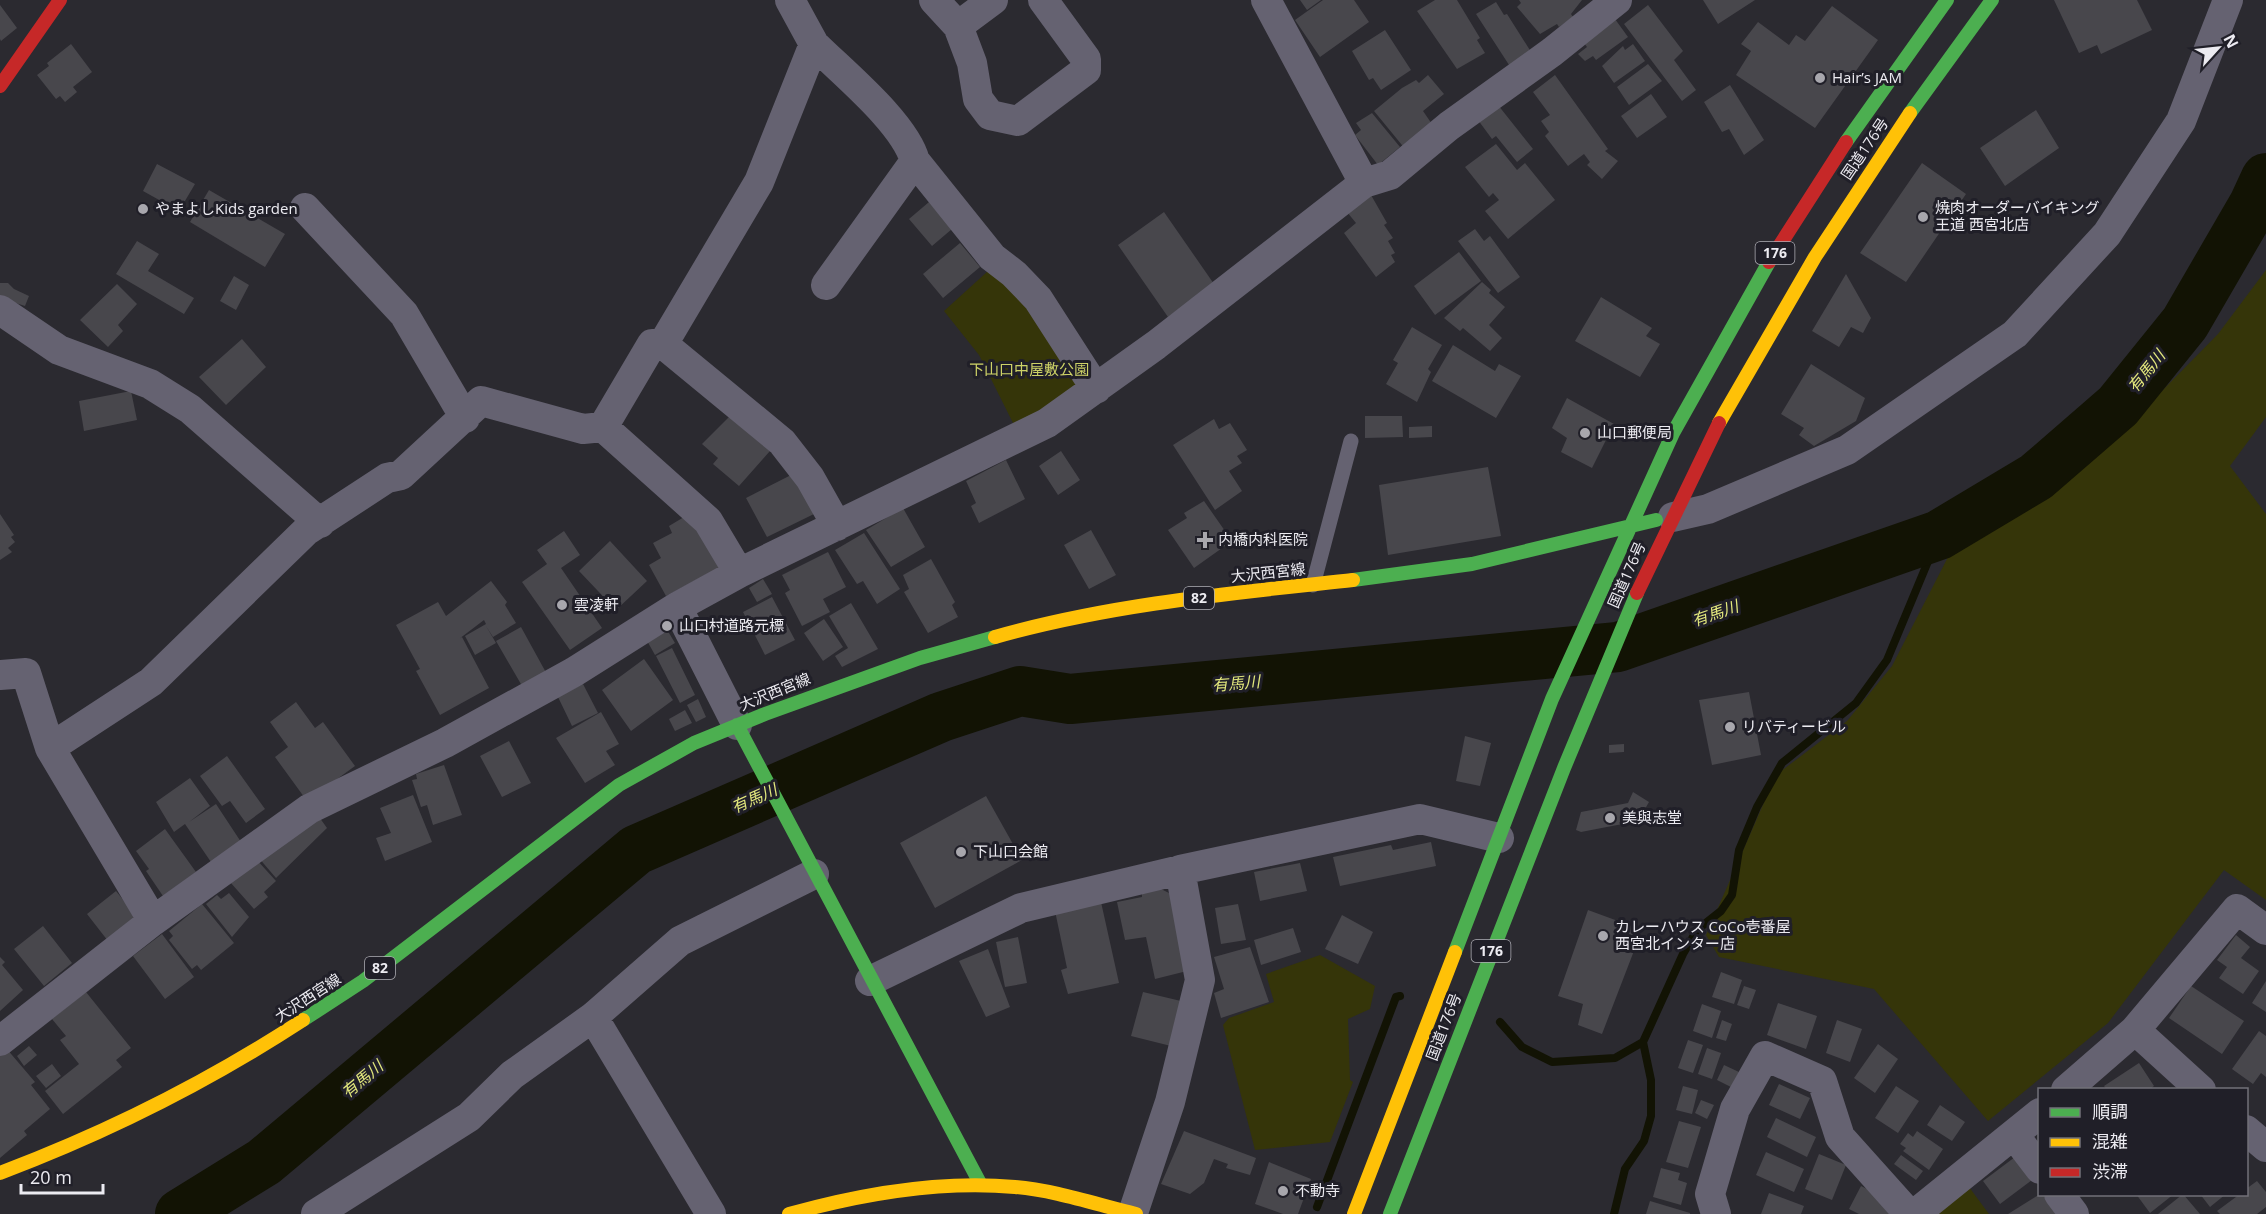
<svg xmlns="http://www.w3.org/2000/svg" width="2266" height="1214" font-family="'Open Sans','Noto Sans JP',sans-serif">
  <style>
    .green { fill: #353509 }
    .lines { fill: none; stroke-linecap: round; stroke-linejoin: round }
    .stream { stroke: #121304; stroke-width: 8 }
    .river { stroke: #121304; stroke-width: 50 }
    .building { fill: #48474c }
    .lane { stroke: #656271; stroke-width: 15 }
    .street { stroke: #656271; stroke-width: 30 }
    .fast { stroke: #4caf50; stroke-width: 14 }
    .slow { stroke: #ffc107; stroke-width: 14 }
    .jam { stroke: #c62828; stroke-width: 14 }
    .poi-dot { fill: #a8a7ad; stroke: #201f28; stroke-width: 2 }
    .labels { text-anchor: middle; stroke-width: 6; stroke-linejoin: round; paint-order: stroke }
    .shield { fill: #201f28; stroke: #afaeb5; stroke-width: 1.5 }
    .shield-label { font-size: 14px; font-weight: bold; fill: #ecebf1 }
    .poi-label { font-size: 15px; fill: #ecebf1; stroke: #201f28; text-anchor: start }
    .street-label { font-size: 15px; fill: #ecebf1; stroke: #201f28 }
    .park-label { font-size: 15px; fill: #cdd267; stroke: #201f28 }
    .water-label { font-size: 16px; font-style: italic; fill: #e3e87d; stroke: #201f28 }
  </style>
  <rect width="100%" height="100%" fill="#2b2a30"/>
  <!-- green -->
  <path class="green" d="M2266 270V417L2230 466 2266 514V900L2224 870 2108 1023 1988 1121 1874 989 1719 957 1706 935 1776 775 1847 721 1892 666 1948 557 2157 396 2218 334Z
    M988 271 1032 306 1082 382 1015 427 979 355 944 311Z
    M1320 955 1375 986 1370 1009 1348 1019 1350 1080 1353 1082 1330 1142 1255 1150 1223 1025 1229 1018 1274 1002 1266 974Z
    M1969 1187 1989 1214H1938Z"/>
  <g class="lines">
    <!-- stream -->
    <path class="stream" d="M1500 1022 1522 1047 1552 1062 1615 1058 1643 1042 1683 954 1697 930 1721 911 1732 895 1739 850 1757 807 1782 763 1856 703 1887 660 1939 535
      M1317 1207 1396 997 1400 996
      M1614 1214 1625 1169 1644 1141 1651 1116V1080L1643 1042"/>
    <!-- river -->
    <path class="river" d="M180 1214 264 1162 636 850 941 717 1020 691 1070 699 1618 647 1939 535 2036 477 2118 406 2185 323 2254 204 2266 178"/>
  </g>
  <!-- building -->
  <path class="building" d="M1300 0H1321L1307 10Z
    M1323 0H1354L1369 22 1320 57 1295 20Z
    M1435 0H1457L1480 38 1477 40 1485 53 1457 69 1417 11Z
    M1519 0H1582L1571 14 1573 17 1559 27 1557 24 1540 34 1517 7 1521 3Z
    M1703 0H1755L1718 24Z
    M2054 0H2137L2152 30 2101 54 2097 45 2079 53Z
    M1496 2 1504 15 1507 14 1533 55 1511 68 1476 14Z
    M0 5 17 28 1 41 0 39Z
    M1648 5 1683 51 1674 60 1696 90 1682 101 1624 24Z
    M1832 6 1878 40 1815 128 1736 75 1751 51 1741 44 1758 22 1789 45 1796 35 1805 41Z
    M1615 19 1628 37 1596 60 1593 56 1585 61 1578 54 1587 47 1584 43Z
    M1385 30 1411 70 1381 90 1373 78 1369 80 1352 51Z
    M71 44 92 72 73 87 77 92 65 102 60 96 56 99 37 75 49 66 47 63Z
    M1633 44 1645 61 1614 83 1602 66 1623 46 1625 50Z
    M1648 64 1662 81 1629 105 1617 87Z
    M1428 75 1444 94 1423 111 1434 127 1406 150 1374 111 1402 88 1416 80 1419 83Z
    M1555 75 1608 149 1605 151 1618 161 1602 179 1587 165 1590 162 1584 154 1568 166 1545 136 1549 132 1541 121 1550 115 1533 92Z
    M1730 85 1764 140 1744 155 1729 129 1722 132 1704 102Z
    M1651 94 1667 117 1637 138 1621 116Z
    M1498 105 1533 149 1517 162 1496 136 1492 139 1478 120Z
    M2036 110 2059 148 2005 186 1980 148Z
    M1372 113 1400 147 1378 165 1355 135 1361 130 1356 123Z
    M1496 144 1517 170 1525 163 1555 200 1508 239 1485 211 1499 200 1493 193 1489 197 1465 167Z
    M1922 163 1966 194 1906 282 1860 253Z
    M157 164 195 184 179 211 143 191Z
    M209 190 285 234 265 267 190 222Z
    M1371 195 1387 223 1384 225 1393 238 1388 241 1395 253 1391 255 1395 262 1376 277 1344 233 1356 223 1347 212Z
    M929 202 952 229 932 246 909 219Z
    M1164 212 1214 284 1168 317 1118 245Z
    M1475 229 1484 241 1490 236 1520 277 1498 293 1458 241Z
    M137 241 159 254 148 271 194 298 184 314 116 274Z
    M960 243 980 267 943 298 923 274Z
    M1459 252 1481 281 1435 315 1414 286Z
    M1846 274 1871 318 1863 333 1851 327 1839 347 1812 331Z
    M234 276 249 285 236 310 220 301Z
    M1482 282 1491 290 1489 293 1505 307 1489 325 1502 338 1490 351 1463 328 1460 331 1444 318Z
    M0 283H8L14 289 29 296 25 306 0 298Z
    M117 284 137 304 118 325 123 331 108 347 80 320Z
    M1601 297 1652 328 1646 336 1660 344 1640 377 1575 341Z
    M1412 327 1442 345 1428 369 1431 372 1417 402 1386 384 1398 363 1393 360Z
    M242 339 266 367 226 405 199 377Z
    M1453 345 1495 371 1499 364 1521 376 1496 418 1432 381Z
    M1811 364 1865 398 1856 421 1814 446 1799 435 1804 428 1781 414Z
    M131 391 137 420 84 431 79 401Z
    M1567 398 1614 424 1592 468 1561 452 1567 438 1552 428Z
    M731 415 770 451 739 486 713 464 718 458 702 444Z
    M1365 416H1402L1403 437 1365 438Z
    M1214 419 1219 429 1230 423 1247 450 1237 456 1242 463 1229 471 1242 491 1215 510 1173 445Z
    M1432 426V437L1409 438V427Z
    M1061 451 1080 480 1058 495 1039 466Z
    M1006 460 1025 499 979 523 971 506 976 503 966 481Z
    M1488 467 1501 536 1388 555 1379 485Z
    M793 474 814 514 767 537 746 498Z
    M1204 501 1232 541 1194 568 1168 530 1187 518 1184 513Z
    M903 508 925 547 891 567 866 530Z
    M0 514 14 535 11 537 15 542 8 548 12 552 0 560Z
    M689 514 724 565 666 596 649 565 661 558 653 543 672 533 669 526Z
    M1091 530 1116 575 1089 589 1064 545Z
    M564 531 580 555 561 568 602 628 570 650 522 582 547 564 537 550Z
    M864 533 900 589 877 604 863 581 857 584 835 550Z
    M610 541 647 581 616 610 579 571Z
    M828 552 846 587 823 599 830 612 802 626 785 593 790 590 782 575Z
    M931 559 955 602 952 605 958 617 928 633 904 592 909 589 903 575Z
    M763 579 772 594 757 602 749 588Z
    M491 581 507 602 505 605 516 623 493 637 486 626 496 643 475 655 465 636 486 624 484 620 459 639 462 637 489 688 440 715 416 671 420 669 396 625 438 602 446 616Z
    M772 597 795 640 765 655 743 612Z
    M851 603 878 649 842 667 835 656 848 648 829 616Z
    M824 619 843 647 823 661 804 633Z
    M521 627 549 678 525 691 496 641Z
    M666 628 675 643 655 655 646 639Z
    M672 648 695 695 680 703 656 656Z
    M644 659 673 700 631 731 602 690Z
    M583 684 598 713 572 726 558 697Z
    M1749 692 1761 755 1712 765 1699 700Z
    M698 699 706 717 696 722 687 705Z
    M296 702 315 728 323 722 355 766 307 801 275 757 288 747 270 722Z
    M685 710 692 723 675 731 669 719Z
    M601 712 619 744 606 751 615 765 585 783 556 738Z
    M1465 736 1491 743 1480 786 1456 781Z
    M509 741 531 783 502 797 480 756Z
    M1624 744V752L1609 753V745Z
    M227 756 265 809 246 823 230 801 222 806 200 776Z
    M444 765 462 815 433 825 427 805 421 807 412 780 417 779 416 774Z
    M190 778 210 806 189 822 216 804 243 845 213 865 185 824 174 832 156 802Z
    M1633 792 1649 802 1638 821 1581 832 1576 830 1581 812 1628 803Z
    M413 795 432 842 385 861 376 838 391 833 380 808Z
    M986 796 1022 860 935 908 900 843Z
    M317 814 327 828 276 878 258 857Z
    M165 829 196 872 163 896 146 871 149 869 136 851Z
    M1431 842 1436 866 1340 886 1333 857 1391 845 1393 850Z
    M256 859 276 881 264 892 268 897 254 909 230 882Z
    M1300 863 1307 891 1260 901 1254 872Z
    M1161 889 1171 894 1187 971 1155 979 1146 937 1125 940 1117 902 1142 897V893Z
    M116 891 137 917 108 941 87 914Z
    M229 893 249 917 232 937 206 904 217 895 221 899Z
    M1101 902 1119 983 1068 994 1061 970 1067 968 1055 911Z
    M202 904 234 943 201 970 197 965 192 969 169 940 173 936 169 931Z
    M1238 904 1246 940 1221 944 1215 908Z
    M1588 910 1637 928 1632 941 1637 943 1602 1034 1578 1025 1583 1004 1558 996Z
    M1342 915 1373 932 1358 964 1325 949Z
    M43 926 72 963 44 986 14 949Z
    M1293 928 1301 952 1261 965 1254 940Z
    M162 934 194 977 165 999 133 956Z
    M2236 935 2250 947 2241 958 2259 971 2243 994 2219 978 2227 967 2217 960Z
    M1018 937 1027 983 1005 987 996 942Z
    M1250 947 1269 1002 1221 1018 1214 993 1224 989 1214 957Z
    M988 949 1010 1007 986 1017 959 961Z
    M0 957 5 962 2 965 23 990 0 1011Z
    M1721 972 1742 980 1734 1004 1712 997Z
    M2266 981V1012L2252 1003Z
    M1744 986 1756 990 1749 1009 1737 1005Z
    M2191 986 2244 1021 2222 1054 2169 1018Z
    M86 992 131 1048 116 1060 122 1067 63 1114 45 1091 79 1064 60 1040 66 1036 52 1019Z
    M1143 992 1181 1001 1171 1046 1131 1036Z
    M1778 1003 1817 1016 1806 1049 1767 1035Z
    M1702 1004 1721 1011 1712 1038 1693 1031Z
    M1722 1020 1732 1024 1726 1041 1716 1038Z
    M1837 1020 1862 1029 1850 1062 1826 1053Z
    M2259 1031 2266 1036V1077L2261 1073 2253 1084 2232 1069Z
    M1688 1040 1703 1045 1693 1073 1678 1068Z
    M1878 1044 1898 1059 1875 1093 1854 1078Z
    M29 1046 37 1055 24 1066 17 1056Z
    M6 1048 35 1082 31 1085 50 1109 24 1131 27 1135 0 1158V1052Z
    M1707 1048 1721 1053 1712 1079 1698 1074Z
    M2139 1063 2154 1086 2149 1090H2107L2104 1086Z
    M52 1064 61 1076 46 1088 36 1076Z
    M1724 1065 1739 1072 1731 1087 1717 1080Z
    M1779 1084 1810 1098 1800 1119 1769 1105Z
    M1683 1086 1698 1090 1692 1114 1676 1110Z
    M1896 1086 1919 1101 1898 1133 1875 1118Z
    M1701 1100 1714 1105 1707 1119 1695 1113Z
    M1940 1105 1965 1122 1952 1141 1927 1125Z
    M1776 1118 1816 1137 1807 1157 1767 1137Z
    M1679 1121 1701 1127 1688 1168 1666 1162Z
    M1184 1131 1256 1158 1250 1175 1226 1168 1228 1164 1214 1159 1204 1183 1190 1194 1161 1184Z
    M1917 1131 1943 1149 1929 1170 1903 1151 1906 1148 1900 1144 1908 1133 1913 1137Z
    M1766 1152 1804 1169 1794 1192 1756 1175Z
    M1819 1154 1846 1165 1832 1200 1805 1189Z
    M1901 1155 1923 1171 1916 1180 1894 1164Z
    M2015 1157 2032 1180 2000 1204 1983 1181Z
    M1269 1162 1311 1179 1298 1214H1283L1255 1204Z
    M1661 1168 1680 1173 1678 1180 1687 1183 1681 1205 1653 1197Z
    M2257 1181 2266 1192V1207L2257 1214H2220L2217 1211 2240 1194H2246V1189Z
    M1861 1186 1895 1203 1890 1214H1859L1849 1209Z
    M1769 1193 1804 1206 1801 1214H1761Z
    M2040 1194H2043L2056 1214H2008Z
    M2136 1194H2174L2150 1213Z
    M2183 1194 2200 1214H2158Z
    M2200 1194H2226L2210 1207Z
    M1650 1201 1690 1213V1214H1646Z"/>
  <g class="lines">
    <!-- lane -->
    <path class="lane" d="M1313 585 1351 441"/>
    <!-- street -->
    <path class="street" d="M934 0 958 26 972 63 978 99 990 115 1018 121 1086 70V59L1043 0
      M1266 0 1364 183
      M958 26 993 0
      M814 44C843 73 905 123 915 161L992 257 1014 274 1038 299 1096 389
      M305 208 404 314 465 418
      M826 285 915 161
      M0 310 59 350 150 384 190 409 320 523
      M663 344 782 442 810 478 837 526
      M603 427 652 344H663L759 182 814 44 790 0
      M1673 517 1708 509 1847 450 2015 334 2107 234 2181 121 2228 0
      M677 607 737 725
      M0 675 26 673 50 748
      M153 921 50 748 151 682 306 531 387 478 401 475 481 401 583 429 603 427 708 521 739 573
      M870 981 1021 908 1180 870 1420 819 1499 838
      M593 1017 711 1214
      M2135 1030 2201 1090
      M0 1041 153 921 309 809 445 743 574 672 677 607 739 573 1047 423 1156 345 1364 183 1390 175 1449 126 1552 52 1617 0
      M2066 1090 2135 1030 2237 909 2266 930
      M2246 1130 2266 1147
      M2014 1135 2040 1169
      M2059 1194 2074 1214
      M1133 1213 1170 1102 1200 980 1180 870
      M316 1214 469 1117 512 1075 593 1017 680 941 814 874
      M1716 1214 1710 1194 1735 1109 1765 1056 1822 1081 1840 1137 1909 1214
      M1915 1214 2040 1113"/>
    <!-- fast -->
    <path class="fast" d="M1910 113 1992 0
      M1846 142 1947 0
      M1353 580 1472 564 1656 520
      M737 725 981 1185
      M1455 952 1552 699 1673 433 1769 262
      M303 1020 363 981 619 785 694 743 765 714 920 658 995 637
      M1390 1214 1564 768 1637 593"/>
    <!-- slow -->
    <path class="slow" d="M1719 423 1815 257 1910 113
      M995 637C1111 604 1234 593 1353 580
      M0 1173C106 1133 208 1082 303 1020
      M789 1214C861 1194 940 1180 1015 1187 1054 1190 1098 1205 1136 1214
      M1354 1214 1455 952"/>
    <!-- jam -->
    <path class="jam" d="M0 86 60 0
      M1769 262 1846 142
      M1637 593 1719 423"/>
  </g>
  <!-- markers -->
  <g class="poi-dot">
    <circle cx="1820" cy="78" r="6"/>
    <circle cx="143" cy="209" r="6"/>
    <circle cx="1923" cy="217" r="6"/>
    <circle cx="1585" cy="433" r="6"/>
    <path d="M1202 531h6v6h6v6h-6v6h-6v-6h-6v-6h6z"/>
    <circle cx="562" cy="605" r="6"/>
    <circle cx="667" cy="626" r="6"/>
    <circle cx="1730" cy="727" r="6"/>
    <circle cx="1610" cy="818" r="6"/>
    <circle cx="961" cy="852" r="6"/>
    <circle cx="1603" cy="936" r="6"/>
    <circle cx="1283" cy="1191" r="6"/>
  </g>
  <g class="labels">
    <!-- shield labels -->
    <g class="shield">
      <rect x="1755.5" y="242" width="39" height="22" rx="4.5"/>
      <rect x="1184" y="587" width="30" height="22" rx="4.5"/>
      <rect x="1471.5" y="940" width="39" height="22" rx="4.5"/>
      <rect x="365" y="957" width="30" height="22" rx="4.5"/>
    </g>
    <g class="shield-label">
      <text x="1775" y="258">176</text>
      <text x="1199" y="603">82</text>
      <text x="1491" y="956">176</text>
      <text x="380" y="973">82</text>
    </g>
    <!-- poi labels -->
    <g class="poi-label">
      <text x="1832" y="83">Hair’s JAM</text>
      <text x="1935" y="213">焼肉オーダーバイキング<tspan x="1935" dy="17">王道 西宮北店</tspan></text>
      <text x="155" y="214">やまよしKids garden</text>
      <text x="1597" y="438">山口郵便局</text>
      <text x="1218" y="545">内橋内科医院</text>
      <text x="574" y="610">雲凌軒</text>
      <text x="679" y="631">山口村道路元標</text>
      <text x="1742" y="732">リバティービル</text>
      <text x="1622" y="823">美與志堂</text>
      <text x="973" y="857">下山口会館</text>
      <text x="1615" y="932">カレーハウス CoCo壱番屋<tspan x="1615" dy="17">西宮北インター店</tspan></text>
      <text x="1295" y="1196">不動寺</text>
    </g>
    <!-- street labels -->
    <g class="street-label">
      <text transform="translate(1865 149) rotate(-56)" y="5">国道176号</text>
      <text transform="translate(1268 573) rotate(-6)" y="5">大沢西宮線</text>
      <text transform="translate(1627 575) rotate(-66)" y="5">国道176号</text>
      <text transform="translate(775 692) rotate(-22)" y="5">大沢西宮線</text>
      <text transform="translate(308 998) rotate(-33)" y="5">大沢西宮線</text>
      <text transform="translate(1444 1027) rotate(-69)" y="5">国道176号</text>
    </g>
    <!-- park labels -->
    <g class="park-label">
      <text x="1029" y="375">下山口中屋敷公園</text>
    </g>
    <!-- water labels -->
    <g class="water-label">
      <text transform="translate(2146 371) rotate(-51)" y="6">有馬川</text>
      <text transform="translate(1715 613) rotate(-19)" y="6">有馬川</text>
      <text transform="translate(1236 683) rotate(-5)" y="6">有馬川</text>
      <text transform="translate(754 798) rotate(-24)" y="6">有馬川</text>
      <text transform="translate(362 1079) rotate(-40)" y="6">有馬川</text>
    </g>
  </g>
  <!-- legend -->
  <rect x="2038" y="1088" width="210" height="108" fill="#201f28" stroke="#727178" stroke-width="1.5"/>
  <rect x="2050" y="1108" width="30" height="9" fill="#4caf50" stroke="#727178" stroke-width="1.5"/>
  <text x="2092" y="1118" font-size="18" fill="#ecebf1">順調</text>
  <rect x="2050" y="1138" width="30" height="9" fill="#ffc107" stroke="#727178" stroke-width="1.5"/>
  <text x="2092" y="1148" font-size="18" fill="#ecebf1">混雑</text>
  <rect x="2050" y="1168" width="30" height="9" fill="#c62828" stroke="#727178" stroke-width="1.5"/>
  <text x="2092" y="1178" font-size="18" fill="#ecebf1">渋滞</text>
  <!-- north arrow -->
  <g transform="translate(2218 48) rotate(63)" stroke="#201f28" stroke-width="4.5" paint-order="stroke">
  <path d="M0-4.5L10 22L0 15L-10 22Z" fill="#ecebf1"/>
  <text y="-9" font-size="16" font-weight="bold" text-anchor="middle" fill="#ecebf1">N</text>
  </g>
  <!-- scale -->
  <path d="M21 1184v9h82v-9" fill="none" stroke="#ecebf1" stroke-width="3"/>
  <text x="30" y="1184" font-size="18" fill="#ecebf1" stroke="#201f28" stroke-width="4.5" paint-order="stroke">20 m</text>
</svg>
